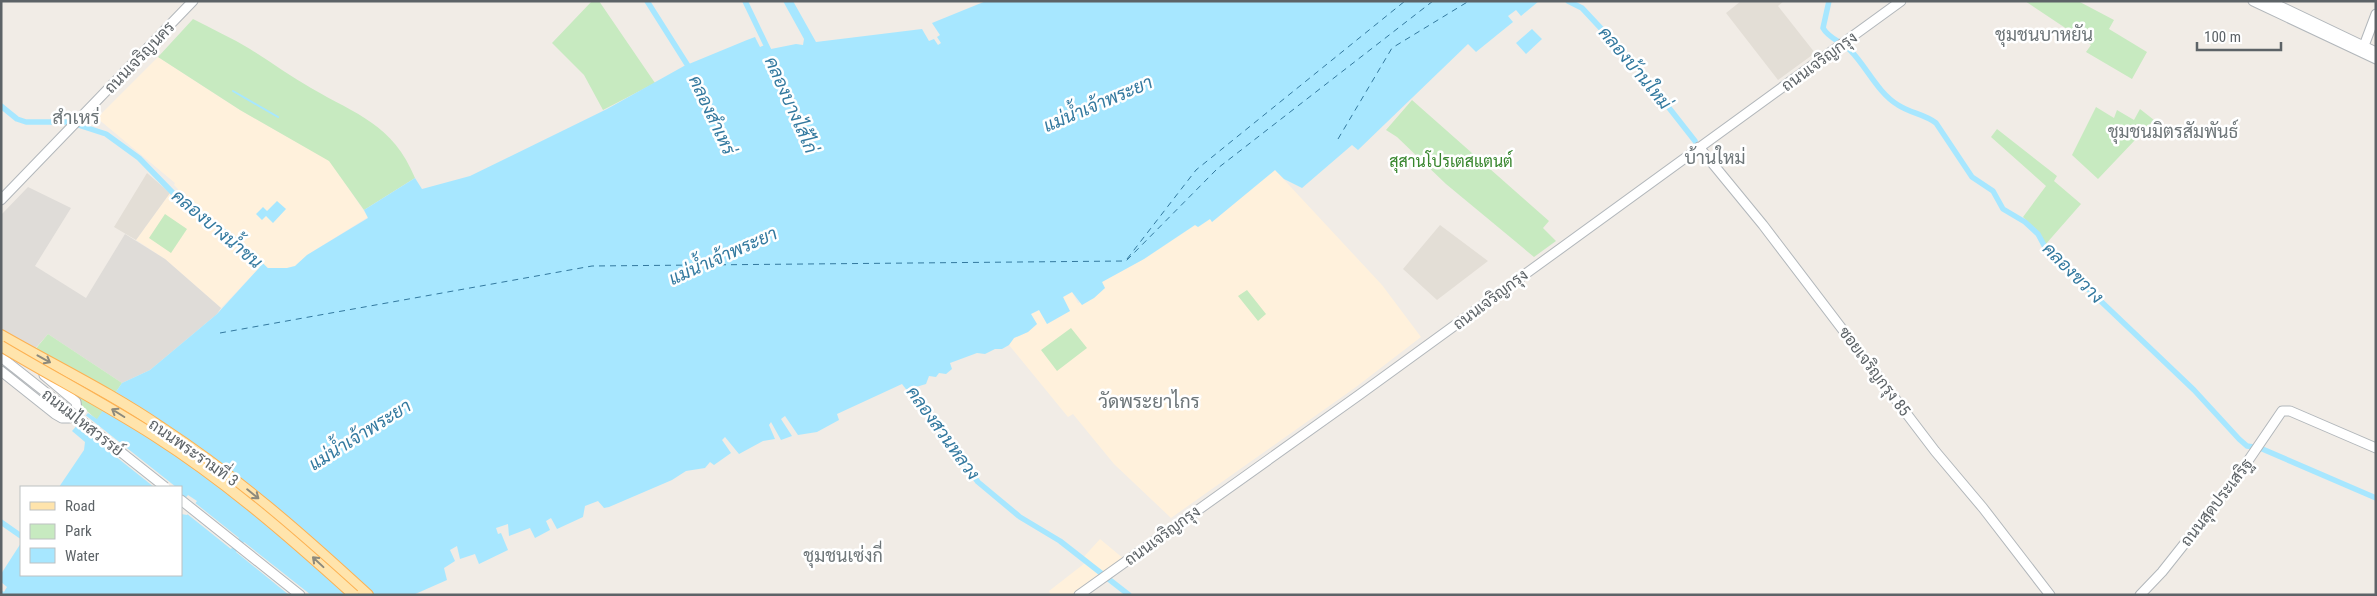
<svg xmlns="http://www.w3.org/2000/svg" width="2377" height="596" font-family="'Roboto Condensed',Sarabun,sans-serif">
  <style>
    .commercial { fill: #fff1dc }
    .industrial { fill: #dfdcd8 }
    .education { fill: #e3ded6 }
    .green { fill: #c7eac0 }
    .water { fill: #a7e7ff }
    .pier { fill: #f1ece6 }
    .lines { fill: none; stroke-linecap: round; stroke-linejoin: round }
    .stream { stroke: #a7e7ff; stroke-width: 2 }
    .canal { stroke: #a7e7ff; stroke-width: 5.5 }
    .ferry { stroke: #33799f; stroke-width: 1; stroke-dasharray: 6 5; stroke-linecap: butt }
    .secondary-casing { stroke: #b2b7bb; stroke-width: 11 }
    .primary-casing { stroke: #fdb152; stroke-width: 12 }
    .secondary { stroke: #fff; stroke-width: 9 }
    .primary { stroke: #ffe4ac; stroke-width: 10 }
    .secondary-bridge-casing { stroke: #b2b7bb; stroke-width: 11; stroke-linecap: butt }
    .primary-bridge-casing { stroke: #fdb152; stroke-width: 12; stroke-linecap: butt }
    .secondary-bridge { stroke: #fff; stroke-width: 9 }
    .primary-bridge { stroke: #ffe4ac; stroke-width: 10 }
    .oneway { stroke: #8e8a7c }
    .labels { text-anchor: middle; stroke-width: 5; stroke-linejoin: round; paint-order: stroke }
    .street-label { font-size: 16px; fill: #5d6367; stroke: #fff }
    .park-label { font-size: 16px; fill: #38862e; stroke: #fff }
    .neighbourhood-label { font-size: 18px; fill: #6e7679; stroke: #fff }
    .water-label { font-size: 18px; font-style: italic; fill: #33799f; stroke: #fff }
    .quarter-label { font-size: 19px; fill: #6e7679; stroke: #fff }
  </style>
  <rect width="100%" height="100%" fill="#f1ece6"/>
  <!-- commercial -->
  <path class="commercial" d="M158 57 240 110 330 161 368 217 307 255 295 266 287 268H259L221 308 165 259 136 240 170 193 174 194 178 189 174 185 175 183 97 118Z
    M1275 170 1382 285 1421 337 1356 387 1171 518 1114 464 1073 414 1068 417 1009 345 1014 338 1028 332 1037 324 1031 314 1039 310 1047 324 1070 311 1063 297 1072 292 1078 303 1094 298 1105 288 1102 282 1144 259 1195 225 1198 227 1210 219 1212 222Z
    M1100 539 1124 559 1075 595H1051L1049 591 1085 563 1081 560Z"/>
  <!-- industrial -->
  <path class="industrial" d="M28 187 71 208 35 266 86 298 125 234 165 259 221 308 217 314 150 370 122 383 48 334 33 351 1 334V215Z"/>
  <!-- education -->
  <path class="education" d="M1741 1H1784L1778 6 1815 53 1778 80 1726 13Z
    M147 173 170 193 136 240 114 227Z
    M1440 225 1488 261 1437 300 1403 269Z"/>
  <!-- green -->
  <path class="green" d="M592 1H599L655 83 603 110 584 75 552 43Z
    M2025 1H2078L2114 20 2109 29 2147 52 2132 79 2086 52 2091 45Z
    M193 19C212 29 232 38 250 49 271 62 290 76 311 88 357 115 393 124 415 178L364 210 329 161 240 110 158 57Z
    M1412 100 1549 221 1543 228 1556 241 1534 257 1446 184 1397 137 1386 130Z
    M2096 107 2114 118 2117 110 2134 120 2140 109 2154 120 2098 179 2072 155Z
    M1997 129 2057 176 2054 181 2081 204 2045 245 2038 232 2023 217 2046 186 1991 137Z
    M165 214 187 229 171 253 149 238Z
    M1247 290 1266 314 1258 321 1238 296Z
    M1071 328 1087 348 1057 371 1041 350Z
    M48 334 122 383 97 420 28 358Z"/>
  <!-- water -->
  <path class="water" d="M783 1H793L816 42 922 29 929 41 934 39 938 45 941 43 937 37 940 35 932 23 986 1H1539L1521 16 1516 10 1508 16 1513 22 1476 52 1468 44 1358 150 1352 145 1302 188 1284 179 1275 170 1212 222 1210 219 1198 227 1195 225 1144 259 1102 282 1105 288 1094 298 1082 305 1072 292 1063 297 1070 311 1047 324 1039 310 1031 314 1037 324 1028 332 1014 338 1009 345 1002 349H995L985 354 977 353 950 363 952 369 946 374 939 373 936 377 929 376 926 384 916 387 917 394 912 397 902 384 837 414 839 420 817 432 798 435 785 416 781 419 792 436 781 440 771 422 769 425 775 439 763 441 739 454 725 437 722 440 731 453 714 465 710 462 705 468 686 471 672 480 609 507 604 508 598 501 585 506 583 517 557 529 551 518 546 521 550 530 535 538 530 528 509 536 508 524 496 528 498 534 501 533 508 550 479 564 475 554 460 559 457 546 450 550 455 561 444 568 447 580 413 595H1V590L4 592 7 587 1 582V574L21 543V575H181V514L187 515 197 501 188 495 181 503V487H59L84 450 85 442 72 431 88 413 97 419 122 383 150 370 217 314 259 268H287L295 266 307 255 368 218 364 210 415 178 422 189 470 176 607 109 684 66 747 40 755 37 760 47 767 44 771 49 796 44 803 45 804 39Z
    M1532 29 1542 39 1526 54 1516 43Z
    M277 201 286 209 273 223 266 216 262 220 256 214 263 207 267 211Z"/>
  <!-- pier -->
  <path class="pier" d="M84 414 176 487H154L75 424Z
    M194 502 239 538 231 549 186 513Z
    M244 542 311 595H289L236 552Z"/>
  <g class="lines">
    <!-- stream -->
    <path class="stream" d="M233 91 278 117"/>
    <!-- canal -->
    <path class="canal" d="M647 1 690 69
      M745 1 769 51
      M1568 1 1582 8 1637 67 1695 141
      M1829 1 1823 28C1829 39 1841 41 1850 50 1867 67 1877 92 1898 105 1910 113 1924 114 1936 123L1972 177 1993 191 2003 209 2025 222 2038 234 2046 249 2194 390 2239 439 2247 446 2260 448 2376 498
      M1 106 17 119 26 122H69L106 134 139 158 174 194 235 240 269 273
      M911 392 978 482 1020 517 1060 541 1129 595
      M1 522 21 536"/>
    <!-- ferry -->
    <path class="ferry" d="M1338 139 1392 48 1469 1
      M1127 259 1196 170 1405 1
      M220 333 592 266 1126 261 1218 168 1433 1"/>
    <defs>
      <path id="secondary" d="M2253 1 2376 59
        M2269 1 2376 52
        M2362 51 2376 14
        M1699 147 1763 225 1935 451 1983 508 2050 595
        M1 200 193 1
        M1 357 63 406
        M1 371 55 414 62 418H69L77 410 76 402 44 375
        M181 500 300 595
        M1079 595 1359 395 1901 1
        M2140 595 2162 572 2235 480 2282 411H2290L2376 448"/>
      <path id="primary" d="M1 335C55 366 111 393 162 428 237 477 303 535 368 595"/>
    </defs>
    <!-- secondary casing -->
    <use href="#secondary" class="secondary-casing"/>
    <!-- primary casing -->
    <use href="#primary" class="primary-casing"/>
    <!-- secondary -->
    <use href="#secondary" class="secondary"/>
    <!-- primary -->
    <use href="#primary" class="primary"/>
    <defs>
      <path id="secondary-bridge" d="M63 406 165 487"/>
      <path id="primary-bridge" d="M1 346C53 377 105 404 155 436 227 482 291 538 354 595"/>
    </defs>
    <!-- secondary-bridge casing -->
    <use href="#secondary-bridge" class="secondary-bridge-casing"/>
    <!-- primary-bridge casing -->
    <use href="#primary-bridge" class="primary-bridge-casing"/>
    <!-- secondary-bridge -->
    <use href="#secondary-bridge" class="secondary-bridge"/>
    <!-- primary-bridge -->
    <use href="#primary-bridge" class="primary-bridge"/>
  </g>
  <!-- one-way arrows -->
  <defs><path id="oneway-shaft" d="M-6 0H5M1.5-3L5.5 0L1.5 3" fill="none" stroke-width="1.6" stroke-linecap="round" stroke-linejoin="round" transform="scale(1.25)"/></defs>
  <g class="oneway">
    <use href="#oneway-shaft" transform="translate(44 359) rotate(29)"/>
    <use href="#oneway-shaft" transform="translate(118 413) rotate(-148)"/>
    <use href="#oneway-shaft" transform="translate(253 494) rotate(39)"/>
    <use href="#oneway-shaft" transform="translate(318 562) rotate(-137)"/>
  </g>
  <g class="labels">
    <!-- street labels -->
    <g class="street-label">
      <text transform="translate(139 57) rotate(-46)" y="6">ถนนเจริญนคร</text>
      <text transform="translate(1819 61) rotate(-36)" y="6">ถนนเจริญกรุง</text>
      <text transform="translate(1490 299) rotate(-37)" y="6">ถนนเจริญกรุง</text>
      <text transform="translate(1875 371) rotate(53)" y="6">ซอยเจริญกรุง 85</text>
      <text transform="translate(83 422) rotate(38)" y="6">ถนนมไหสวรรย์</text>
      <text transform="translate(194 452) rotate(35)" y="6">ถนนพระรามที่ 3</text>
      <text transform="translate(2216 502) rotate(-52)" y="6">ถนนสุดประเสริฐ</text>
      <text transform="translate(1162 535) rotate(-36)" y="6">ถนนเจริญกรุง</text>
    </g>
    <!-- park labels -->
    <g class="park-label">
      <text x="1451" y="167">สุสานโปรเตสแตนต์</text>
    </g>
    <!-- neighbourhood labels -->
    <g class="neighbourhood-label">
      <text x="2044" y="41">ชุมชนบาหยัน</text>
      <text x="2173" y="138">ชุมชนมิตรสัมพันธ์</text>
      <text x="1715" y="164">บ้านใหม่</text>
      <text x="843" y="562">ชุมชนเซ่งกี่</text>
    </g>
    <!-- water labels -->
    <g class="water-label">
      <text transform="translate(1635 68) rotate(50)" y="6">คลองบ้านใหม่</text>
      <text transform="translate(1098 104) rotate(-23)" y="6">แม่น้ำเจ้าพระยา</text>
      <text transform="translate(791 105) rotate(66)" y="6">คลองบางไส้ไก่</text>
      <text transform="translate(712 115) rotate(65)" y="6">คลองสำเหร่</text>
      <text transform="translate(217 229) rotate(40)" y="6">คลองบางน้ำชน</text>
      <text transform="translate(723 256) rotate(-24)" y="6">แม่น้ำเจ้าพระยา</text>
      <text transform="translate(2073 273) rotate(45)" y="6">คลองขวาง</text>
      <text transform="translate(943 433) rotate(54)" y="6">คลองสวนหลวง</text>
      <text transform="translate(360 435) rotate(-32)" y="6">แม่น้ำเจ้าพระยา</text>
    </g>
    <!-- quarter labels -->
    <g class="quarter-label">
      <text x="76" y="124">สำเหร่</text>
      <text x="1149" y="408">วัดพระยาไกร</text>
    </g>
  </g>
  <!-- border -->
  <rect width="2377" height="596" fill="none" stroke="#5d6367" stroke-width="5"/>
  <!-- legend -->
  <rect x="20" y="486" width="162" height="90" fill="#ffffff" stroke="#bec1c2"/>
  <rect x="30" y="502" width="25" height="8" fill="#ffe4ac" stroke="#bec1c2"/>
  <text x="65" y="511" font-size="15" fill="#5d6367">Road</text>
  <rect x="30" y="524" width="25" height="15" fill="#c7eac0" stroke="#bec1c2"/>
  <text x="65" y="536" font-size="15" fill="#5d6367">Park</text>
  <rect x="30" y="548" width="25" height="15" fill="#a7e7ff" stroke="#bec1c2"/>
  <text x="65" y="561" font-size="15" fill="#5d6367">Water</text>
  <!-- scale -->
  <path d="M2197 42v8h84v-8" fill="none" stroke="#5d6367" stroke-width="2.5"/>
  <text x="2204" y="42" font-size="15" fill="#5d6367" stroke="#ffffff" stroke-width="4" paint-order="stroke">100 m</text>
</svg>
